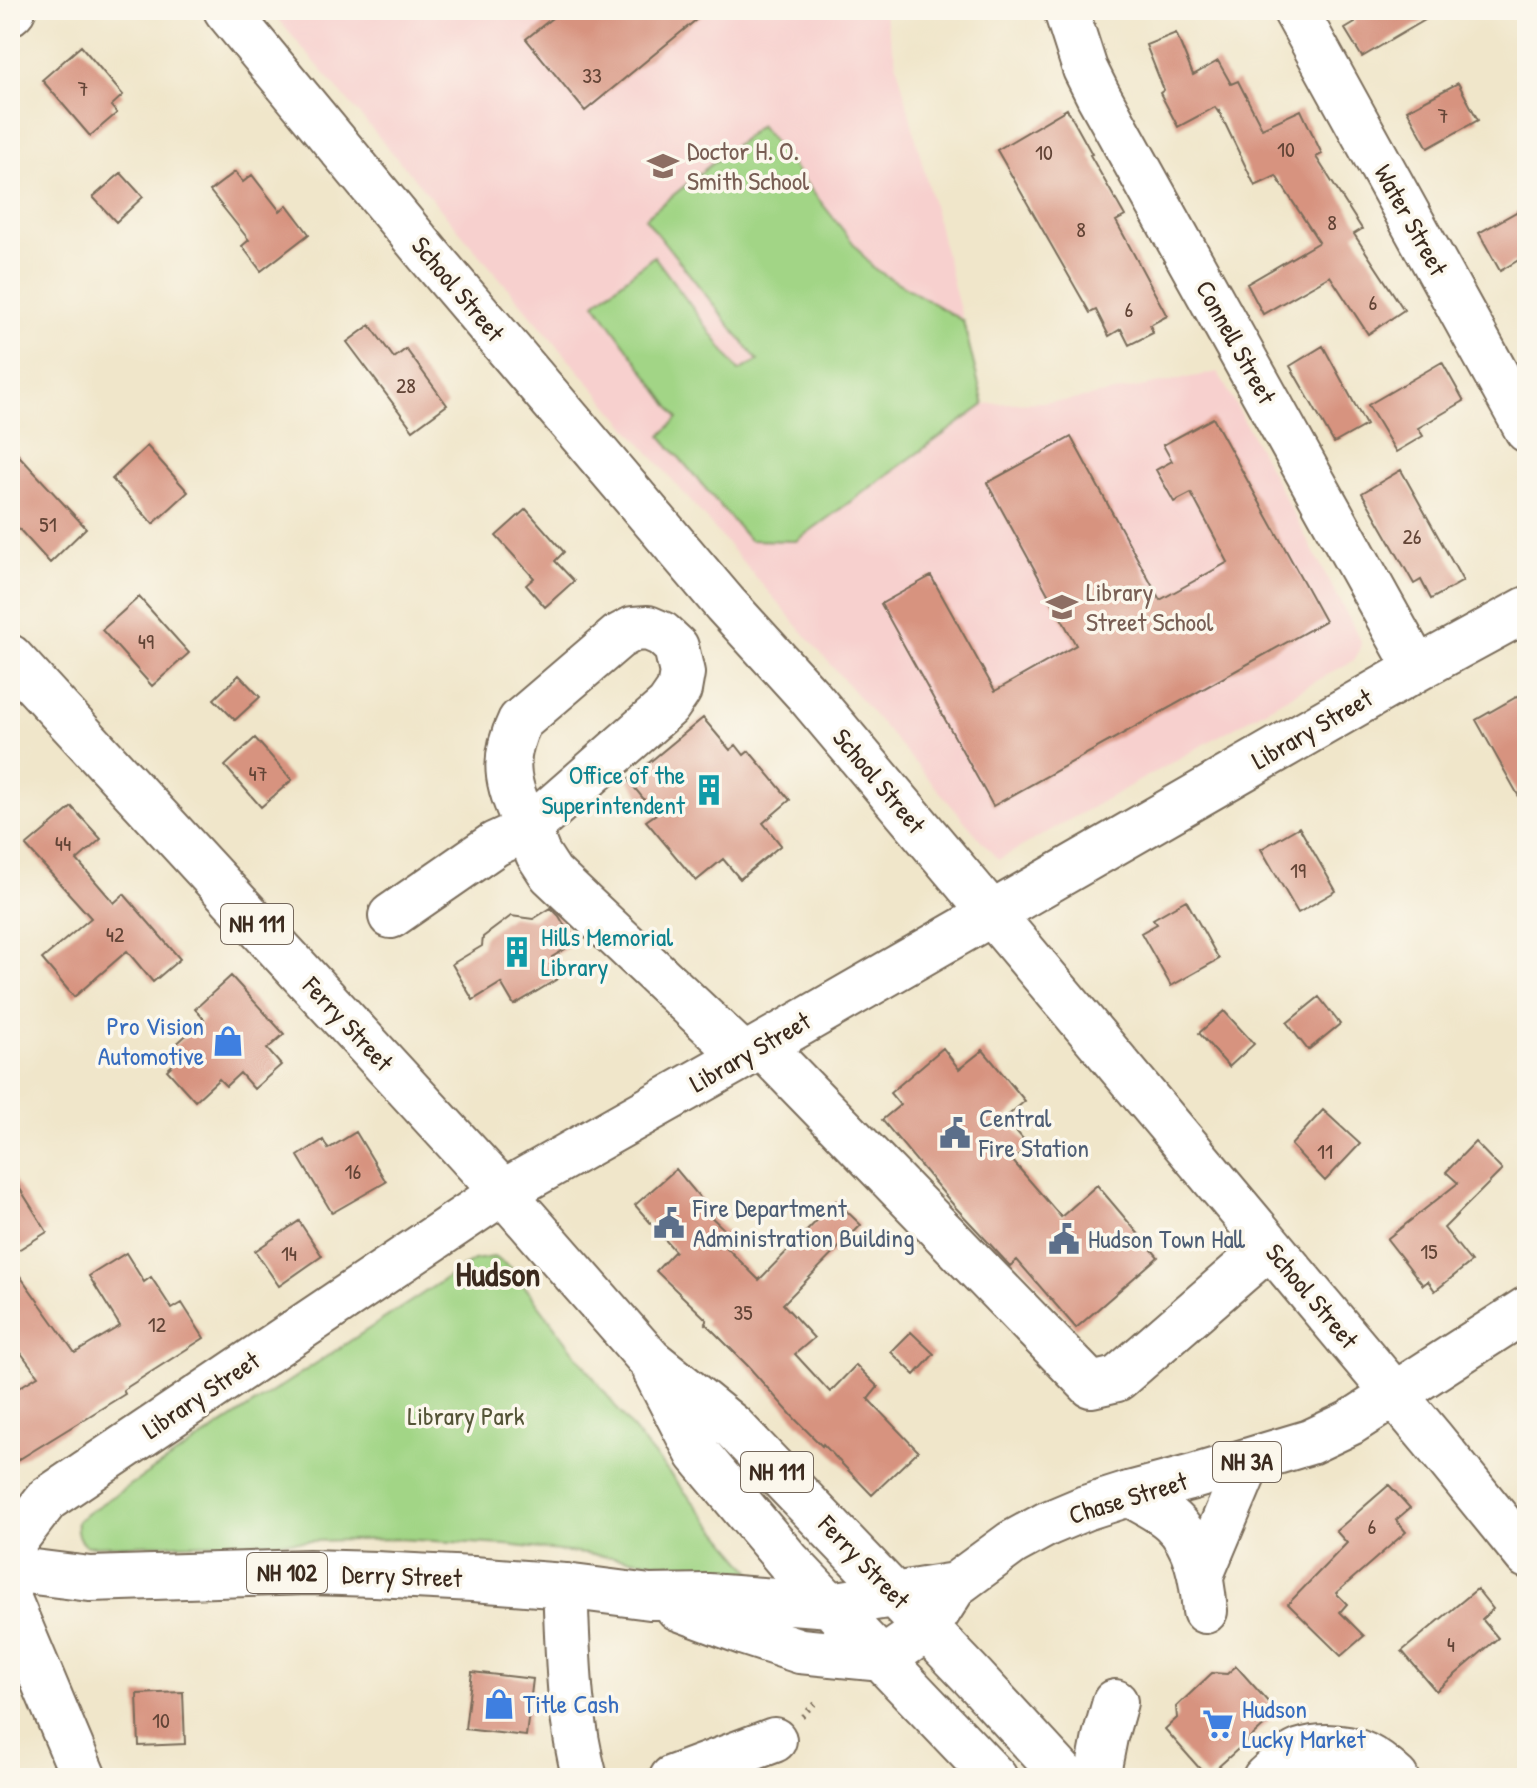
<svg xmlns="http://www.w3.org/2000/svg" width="1537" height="1788" font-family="'Patrick Hand',sans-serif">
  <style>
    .built { fill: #f7d0ce }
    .green { fill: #a2d586; stroke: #6e8052; stroke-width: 2 }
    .building { fill: #d7937f }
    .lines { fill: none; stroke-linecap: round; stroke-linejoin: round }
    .minor-casing { stroke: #7a6c5a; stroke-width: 48 }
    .major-casing { stroke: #7a6c5a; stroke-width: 48 }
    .path { stroke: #7a6c5a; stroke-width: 5; stroke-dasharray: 2 6; stroke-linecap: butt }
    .minor { stroke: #fff; stroke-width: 44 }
    .major { stroke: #fff; stroke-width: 44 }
    .labels { text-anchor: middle; stroke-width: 7; stroke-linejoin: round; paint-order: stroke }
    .number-label { font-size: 22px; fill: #624436 }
    .shield { fill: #fbf7ec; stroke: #75685c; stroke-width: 2 }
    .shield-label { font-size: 24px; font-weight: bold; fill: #3b2a1e }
    .education-label { font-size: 26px; fill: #785e54; stroke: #fbf7ec; text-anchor: start }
    .street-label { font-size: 26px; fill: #3b2a1e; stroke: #fbf7ec }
    .culture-label { font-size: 26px; fill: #0d838f; stroke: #fbf7ec; text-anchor: end }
    .shop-label { font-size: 26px; fill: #366cbe; stroke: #fbf7ec; text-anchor: start }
    .service-label { font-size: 26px; fill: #4e5e75; stroke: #fbf7ec; text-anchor: start }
    .park-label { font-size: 26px; fill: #555538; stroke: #fbf7ec }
    .district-label { font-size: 34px; font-weight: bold; fill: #3b2a1e; stroke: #fbf7ec }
  </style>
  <rect width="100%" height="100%" fill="#fbf7ec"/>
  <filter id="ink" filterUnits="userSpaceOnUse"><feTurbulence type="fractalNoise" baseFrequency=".0125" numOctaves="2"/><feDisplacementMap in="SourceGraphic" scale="16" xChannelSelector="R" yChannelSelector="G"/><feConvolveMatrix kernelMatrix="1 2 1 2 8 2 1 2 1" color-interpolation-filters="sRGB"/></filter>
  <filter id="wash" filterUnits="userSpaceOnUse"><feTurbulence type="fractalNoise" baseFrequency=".006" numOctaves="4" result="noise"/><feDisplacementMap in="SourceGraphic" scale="32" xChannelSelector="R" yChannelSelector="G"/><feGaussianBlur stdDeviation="1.8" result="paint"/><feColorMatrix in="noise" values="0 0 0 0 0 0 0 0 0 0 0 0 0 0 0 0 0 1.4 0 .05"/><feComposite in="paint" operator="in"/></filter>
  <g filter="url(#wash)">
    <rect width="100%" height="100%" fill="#f0e6ca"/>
    <!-- built -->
    <path class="built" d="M270 10H883L984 404 1067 401 1218 372 1361 641 1360 650 1354 660 998 860Z"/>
    <!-- green -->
    <path class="green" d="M760 125 873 268 963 321 984 405 796 541 749 540 661 436 678 418 595 303 654 256 739 371 758 361 645 218Z
      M494 1257 511 1268 637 1435 753 1573 506 1545 398 1539 87 1546C77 1539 76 1532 77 1521L89 1512 474 1260Z"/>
    <g id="blocks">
      <!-- building -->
      <path class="building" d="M562 10H708L585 111 526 39Z
        M1347 10H1442L1362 57 1345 29 1355 23Z
        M1176 33 1193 75 1218 61 1231 84 1238 81 1262 128 1301 110 1322 154 1316 157 1362 229 1354 234 1404 310 1368 334 1330 276 1263 314 1247 284 1319 242 1276 176 1255 186 1219 111 1218 112 1215 107 1178 127 1160 93 1164 90 1146 45Z
        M81 46 123 95 111 106 117 113 90 136 42 80Z
        M1458 83 1478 120 1428 148 1407 110Z
        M1067 109 1092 154 1090 155 1125 216 1116 221 1167 316 1150 325 1153 333 1129 345 1121 329 1109 336 1096 310 1090 313 997 150Z
        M235 172 243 182 252 175 280 211 287 205 309 234 261 271 242 246 249 240 210 191Z
        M121 173 143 197 116 222 93 197Z
        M1527 206V255L1500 271 1479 233Z
        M370 325 394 358 406 349 447 405 413 430 347 342Z
        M1323 346 1366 425 1334 443 1290 366Z
        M1442 362 1464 401 1418 428 1423 436 1396 452 1368 405Z
        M1213 418 1325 621 993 806 881 604 931 576 995 691 1076 645 987 483 1071 437 1160 600 1228 562 1191 493 1174 502 1156 470 1172 461 1163 445Z
        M10 446 86 528 50 563 10 519Z
        M147 446 188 492 153 524 112 479Z
        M1401 470 1463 581 1431 599 1421 580 1414 584 1362 493Z
        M526 509 564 552 555 561 574 581 545 607 526 585 534 578 496 536Z
        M139 597 189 653 152 686 102 630Z
        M239 675 260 697 235 720 214 699Z
        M1527 691V811L1476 720Z
        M703 718 730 750 736 745 744 755 749 751 790 800 763 823 781 845 740 879 723 859 696 881 646 821 656 814 628 780Z
        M255 738 292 780 261 807 225 766Z
        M72 807 101 839 77 860 114 903 124 894 180 959 153 982 127 951 74 997 42 959 91 918 26 846Z
        M1299 827 1336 891 1298 913 1261 849Z
        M1186 900 1219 959 1171 986 1141 933 1157 924 1153 919Z
        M551 908 559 916 575 943 552 957 564 975 514 1005 501 983 473 1000 452 964 482 946 483 937 511 916 533 919Z
        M231 976 284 1034 267 1049 281 1065 254 1089 240 1073 226 1086 219 1079 195 1101 167 1070 181 1057 172 1048 204 1019 195 1009Z
        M1319 997 1340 1024 1308 1050 1287 1023Z
        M1224 1011 1254 1044 1229 1067 1199 1033Z
        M943 1048 959 1069 983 1050 1025 1101 1005 1118 1029 1146 1012 1160 1061 1217 1097 1185 1158 1257 1076 1328 1017 1260 1010 1266 988 1242 956 1208 882 1120 900 1105 890 1093Z
        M1323 1110 1360 1144 1325 1181 1291 1145Z
        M356 1132 386 1182 332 1213 298 1156 323 1140 328 1149Z
        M1475 1142 1502 1170 1444 1228 1471 1262 1435 1291 1428 1281 1423 1285 1387 1239 1458 1183 1446 1172Z
        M676 1169 707 1206 703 1209 728 1233 721 1242 759 1280 836 1201 861 1225 783 1304 814 1338 795 1354 830 1392 856 1365 878 1387 868 1399 918 1451 872 1495 823 1444 822 1446 795 1419 748 1366 705 1323 707 1320 656 1271 675 1251 635 1205Z
        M10 1173 47 1232 10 1255Z
        M299 1221 322 1256 279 1286 255 1251Z
        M126 1253 144 1282 151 1277 172 1309 182 1303 204 1338 123 1390 125 1394 10 1465V1393L38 1376 10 1338V1262L75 1353 120 1326 89 1276Z
        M911 1332 934 1354 915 1375 891 1352Z
        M1389 1485 1410 1508 1396 1520 1406 1532 1336 1593 1347 1604 1340 1612 1364 1636 1341 1656 1288 1604 1347 1543 1336 1531Z
        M1477 1589 1493 1609 1482 1619 1498 1638 1436 1691 1402 1651Z
        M1236 1666 1278 1713 1207 1777 1165 1729 1177 1718 1176 1707 1212 1673 1227 1674Z
        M472 1672 533 1679 526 1736 465 1729Z
        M183 1692 185 1744 139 1746 137 1694Z"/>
    </g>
  </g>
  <g filter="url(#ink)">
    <use href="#blocks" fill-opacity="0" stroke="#7a6c5a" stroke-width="2"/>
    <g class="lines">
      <defs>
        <path id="minor" d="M226 10 427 253 725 604 808 695 1014 940 1432 1439 1527 1556
          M1066 10 1085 69 1098 95 1417 669
          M1295 10 1527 430
          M10 13 13 10
          M648 628 662 634 676 647 682 673 679 690 668 706 528 829C509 788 499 764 520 721L618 637 633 629Z
          M391 916 495 844 528 829 538 854 551 874 744 1056
          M762 1046 1091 1385 1117 1379 1270 1246
          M1129 1494C1143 1502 1160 1510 1172 1521 1197 1544 1202 1579 1205 1611
          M10 1547 47 1499 503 1192 744 1056 1417 669 1527 609
          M1201 1575 1249 1461
          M565 1586C568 1651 568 1716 585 1778
          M10 1602 84 1778
          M672 1778 774 1740
          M1097 1778 1105 1737 1115 1702
          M1265 1778C1276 1768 1287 1757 1301 1751 1310 1748 1318 1747 1327 1747 1357 1747 1374 1758 1396 1778"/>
        <path id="major" d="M10 657 503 1192 650 1360 733 1427 973 1677 1066 1778
          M656 1373 698 1454 788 1561 995 1778
          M10 1569 90 1579 309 1572 375 1574 473 1579 565 1586 650 1597 708 1596 831 1605 955 1585
          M678 1608 745 1633 800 1651 883 1659
          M883 1659 927 1629 955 1585 1012 1543 1047 1524 1085 1508 1129 1494 1193 1477 1310 1442 1350 1423 1527 1309"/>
      </defs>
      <!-- minor casing -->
      <use href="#minor" class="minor-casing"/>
      <!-- major casing -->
      <use href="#major" class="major-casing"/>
      <!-- path -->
      <path class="path" d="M802 1716 819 1700"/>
      <!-- minor -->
      <use href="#minor" class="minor"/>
      <!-- major -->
      <use href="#major" class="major"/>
    </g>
  </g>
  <!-- icons -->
  <defs>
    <symbol id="school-bare" viewBox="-9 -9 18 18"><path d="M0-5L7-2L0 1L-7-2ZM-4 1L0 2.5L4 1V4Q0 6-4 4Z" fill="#8d6e63" stroke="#fbf7ec" stroke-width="2.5" paint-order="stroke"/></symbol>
    <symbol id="building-bare" viewBox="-9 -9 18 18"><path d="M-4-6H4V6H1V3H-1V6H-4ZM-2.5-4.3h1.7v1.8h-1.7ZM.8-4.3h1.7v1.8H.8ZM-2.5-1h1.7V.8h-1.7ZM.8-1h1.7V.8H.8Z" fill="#0f9aa8" stroke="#fbf7ec" stroke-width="2.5" paint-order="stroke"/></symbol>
    <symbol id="shop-bare" viewBox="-9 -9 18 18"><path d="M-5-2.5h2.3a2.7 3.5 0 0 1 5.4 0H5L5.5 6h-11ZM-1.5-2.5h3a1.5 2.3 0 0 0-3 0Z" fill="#3f7fe0" stroke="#fbf7ec" stroke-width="2.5" paint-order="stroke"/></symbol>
    <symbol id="civic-bare" viewBox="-9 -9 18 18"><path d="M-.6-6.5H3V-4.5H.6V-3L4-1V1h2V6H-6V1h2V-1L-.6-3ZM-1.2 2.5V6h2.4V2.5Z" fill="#5c6f8a" stroke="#fbf7ec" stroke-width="2.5" paint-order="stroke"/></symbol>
    <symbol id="supermarket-bare" viewBox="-9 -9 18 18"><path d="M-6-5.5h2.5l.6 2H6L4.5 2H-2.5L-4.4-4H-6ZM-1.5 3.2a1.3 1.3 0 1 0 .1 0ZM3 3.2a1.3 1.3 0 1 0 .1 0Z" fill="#3f7fe0" stroke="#fbf7ec" stroke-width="2.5" paint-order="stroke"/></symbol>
  </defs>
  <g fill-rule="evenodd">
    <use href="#school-bare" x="641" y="144" width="44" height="44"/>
    <use href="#school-bare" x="1040" y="585" width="44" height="44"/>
    <use href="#building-bare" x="687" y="768" width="44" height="44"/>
    <use href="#building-bare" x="495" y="930" width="44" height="44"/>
    <use href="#shop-bare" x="206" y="1019" width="44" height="44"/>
    <use href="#civic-bare" x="933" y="1111" width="44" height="44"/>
    <use href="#civic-bare" x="647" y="1201" width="44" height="44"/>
    <use href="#civic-bare" x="1042" y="1217" width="44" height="44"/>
    <use href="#shop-bare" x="477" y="1682" width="44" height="44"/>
    <use href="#supermarket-bare" x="1196" y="1702" width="44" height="44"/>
  </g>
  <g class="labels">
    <!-- number labels -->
    <g class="number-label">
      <text x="592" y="83">33</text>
      <text x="83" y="96">7</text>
      <text x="1443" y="123">7</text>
      <text x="1286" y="157">10</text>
      <text x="1044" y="160">10</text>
      <text x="1332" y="230">8</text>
      <text x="1081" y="237">8</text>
      <text x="1373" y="310">6</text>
      <text x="1129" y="317">6</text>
      <text x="406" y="393">28</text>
      <text x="48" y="532">51</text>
      <text x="1412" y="544">26</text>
      <text x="146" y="649">49</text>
      <text x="258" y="781">47</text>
      <text x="63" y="851">44</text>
      <text x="1298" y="878">19</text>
      <text x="115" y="942">42</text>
      <text x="1325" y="1159">11</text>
      <text x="353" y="1179">16</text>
      <text x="1429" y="1259">15</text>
      <text x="289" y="1261">14</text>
      <text x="743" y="1320">35</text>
      <text x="157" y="1332">12</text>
      <text x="1372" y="1534">6</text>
      <text x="1451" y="1652">4</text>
      <text x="161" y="1728">10</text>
    </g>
    <!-- shield labels -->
    <g class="shield">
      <rect x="221" y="904" width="72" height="40" rx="6"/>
      <rect x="1213" y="1442" width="68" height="40" rx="6"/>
      <rect x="741" y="1452" width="72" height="40" rx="6"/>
      <rect x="247" y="1553" width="80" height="40" rx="6"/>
    </g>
    <g class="shield-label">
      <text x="257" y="932">NH 111</text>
      <text x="1247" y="1470">NH 3A</text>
      <text x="777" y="1480">NH 111</text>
      <text x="287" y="1581">NH 102</text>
    </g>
    <!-- education labels -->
    <g class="education-label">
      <text x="687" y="160">Doctor H. O.<tspan x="687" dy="30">Smith School</tspan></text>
      <text x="1086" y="601">Library<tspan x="1086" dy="30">Street School</tspan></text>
    </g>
    <!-- street labels -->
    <g class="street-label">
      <text transform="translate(1411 220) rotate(61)" y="9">Water Street</text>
      <text transform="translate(458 289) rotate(50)" y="9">School Street</text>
      <text transform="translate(1236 342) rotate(61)" y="9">Connell Street</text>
      <text transform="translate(1312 729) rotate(-30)" y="9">Library Street</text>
      <text transform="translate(879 781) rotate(50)" y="9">School Street</text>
      <text transform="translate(348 1024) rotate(47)" y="9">Ferry Street</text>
      <text transform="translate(750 1052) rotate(-30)" y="9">Library Street</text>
      <text transform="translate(1312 1296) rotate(50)" y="9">School Street</text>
      <text transform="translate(201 1395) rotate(-34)" y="9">Library Street</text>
      <text transform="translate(1128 1498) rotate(-17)" y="9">Chase Street</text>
      <text transform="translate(864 1562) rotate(46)" y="9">Ferry Street</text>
      <text transform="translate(402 1576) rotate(2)" y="9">Derry Street</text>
    </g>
    <!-- culture labels -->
    <g class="culture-label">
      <text x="685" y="784">Office of the<tspan x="685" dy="30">Superintendent</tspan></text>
      <text x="541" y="946" text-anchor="start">Hills Memorial<tspan x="541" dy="30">Library</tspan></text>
    </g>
    <!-- shop labels -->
    <g class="shop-label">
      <text x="204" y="1035" text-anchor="end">Pro Vision<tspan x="204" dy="30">Automotive</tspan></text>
      <text x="523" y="1713">Title Cash</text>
      <text x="1242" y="1718">Hudson<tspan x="1242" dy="30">Lucky Market</tspan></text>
    </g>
    <!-- service labels -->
    <g class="service-label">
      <text x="979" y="1127">Central<tspan x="979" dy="30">Fire Station</tspan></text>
      <text x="693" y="1217">Fire Department<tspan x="693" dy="30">Administration Building</tspan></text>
      <text x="1088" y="1248">Hudson Town Hall</text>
    </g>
    <!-- park labels -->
    <g class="park-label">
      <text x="466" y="1425">Library Park</text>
    </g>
    <!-- district labels -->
    <g class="district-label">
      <text x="498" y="1286">Hudson</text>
    </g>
  </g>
  <!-- margin -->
  <rect width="1537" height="1788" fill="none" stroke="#fbf7ec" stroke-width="40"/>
</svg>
